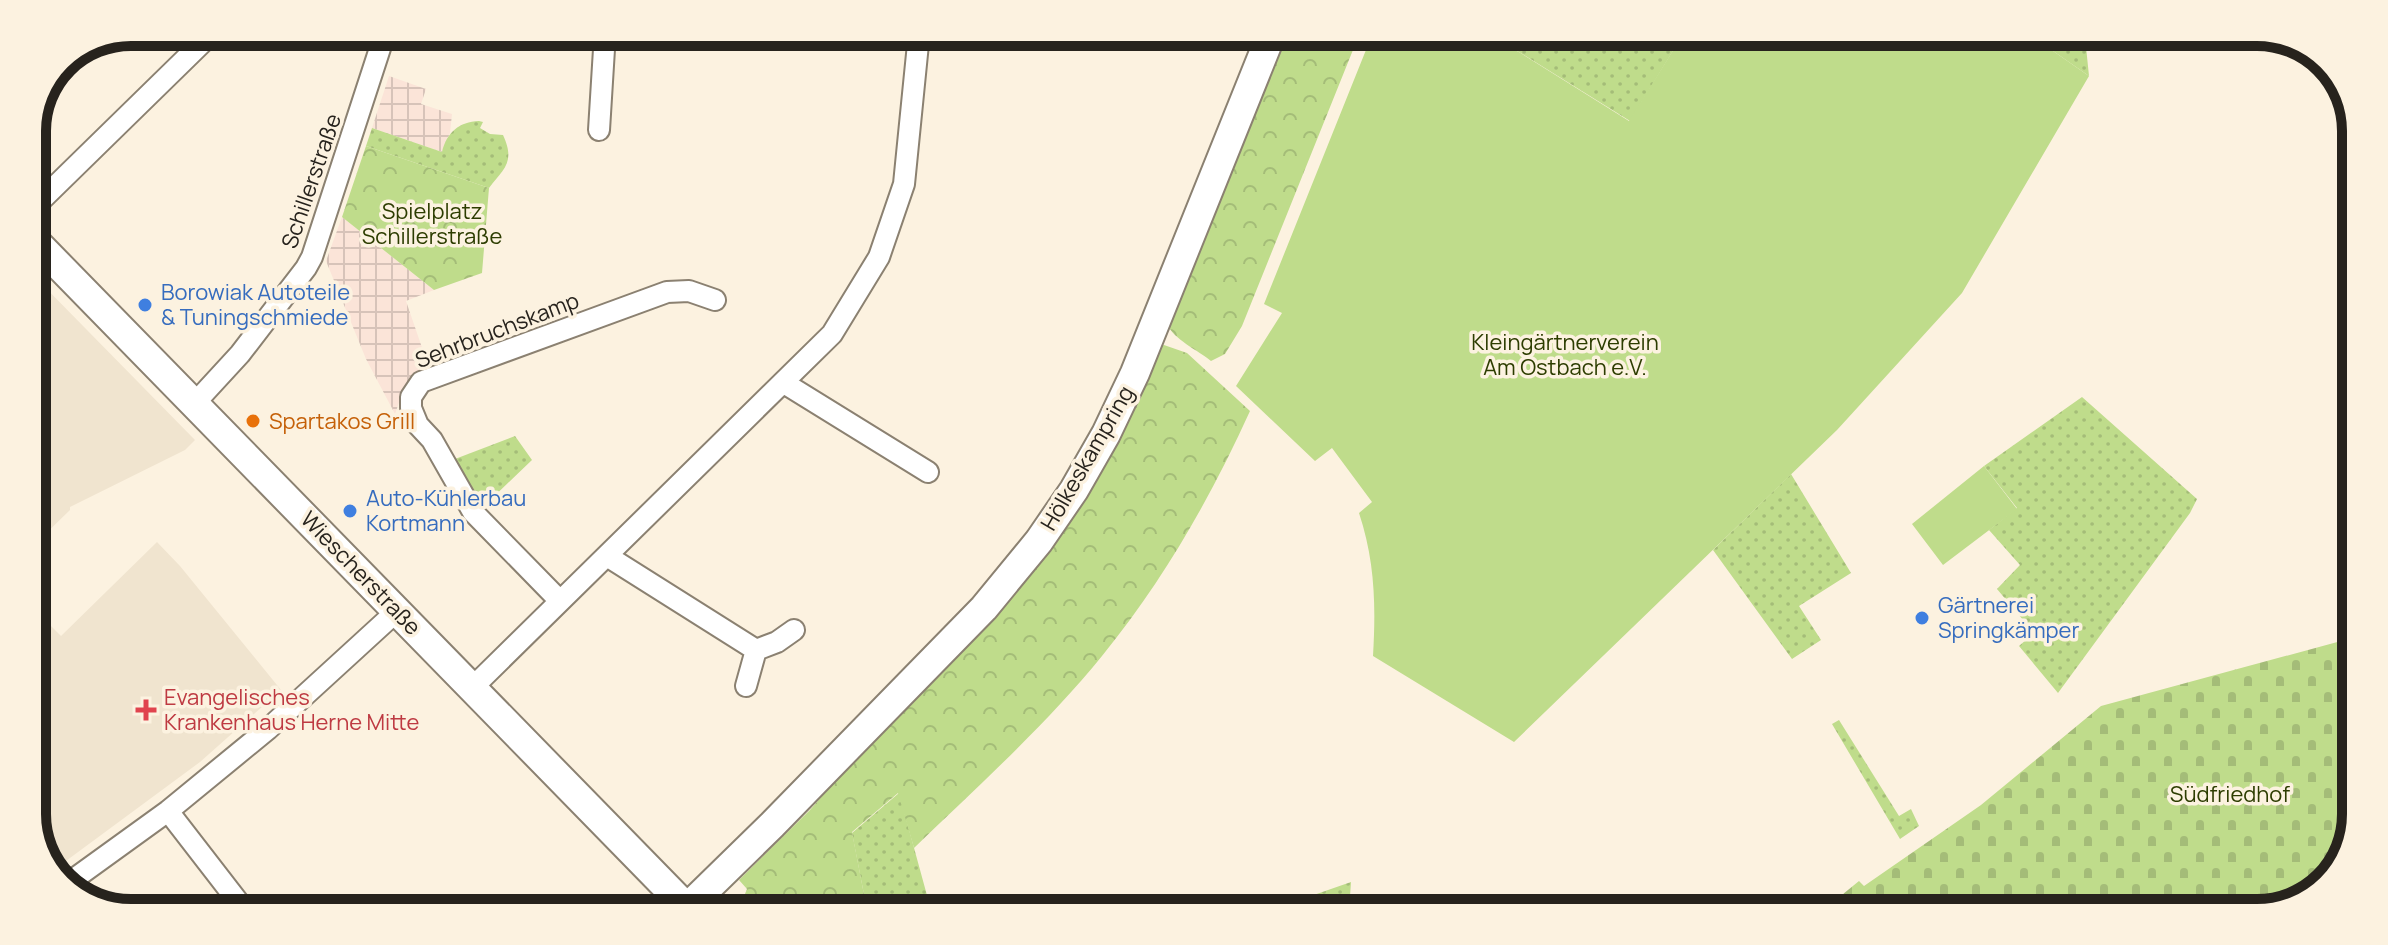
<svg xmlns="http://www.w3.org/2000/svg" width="2388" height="945" font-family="Manrope,sans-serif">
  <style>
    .industrial { fill: url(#industrial-grid) }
    .medical { fill: #f0e4cf }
    .grass { fill: url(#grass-dots) }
    .cemetery { fill: url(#cemetery-stones) }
    .park { fill: url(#park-crowns) }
    .garden { fill: #bfdc8b }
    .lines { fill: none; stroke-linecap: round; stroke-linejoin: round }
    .street-casing { stroke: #8b8171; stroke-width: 24 }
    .secondary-casing { stroke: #8b8171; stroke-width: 32 }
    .street { stroke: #fff; stroke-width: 20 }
    .secondary { stroke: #fff; stroke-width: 28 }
    .shop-dot { fill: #3f7fe0; stroke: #fcf2e0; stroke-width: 3 }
    .food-dot { fill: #e8710a; stroke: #fcf2e0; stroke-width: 3 }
    .health-dot { fill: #e0444e; stroke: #fcf2e0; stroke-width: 3 }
    .labels { text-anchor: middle; stroke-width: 7; stroke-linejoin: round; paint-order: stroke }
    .street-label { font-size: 22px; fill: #27231d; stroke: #fcf2e0 }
    .park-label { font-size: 22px; fill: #2d3d00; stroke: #fcf2e0 }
    .shop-label { font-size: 22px; fill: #366cbe; stroke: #fcf2e0; text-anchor: start }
    .food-label { font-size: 22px; fill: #c56008; stroke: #fcf2e0; text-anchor: start }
    .health-label { font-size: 22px; fill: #be3a42; stroke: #fcf2e0; text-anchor: start }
    .rim { fill: none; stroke: #27231d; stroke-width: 10 }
  </style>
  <defs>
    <pattern id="industrial-grid" width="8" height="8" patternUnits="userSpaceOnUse" patternTransform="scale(2)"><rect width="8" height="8" fill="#fbe4d8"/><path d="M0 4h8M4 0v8" fill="none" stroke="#d7c3b9"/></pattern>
    <pattern id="grass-dots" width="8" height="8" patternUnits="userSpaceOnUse" patternTransform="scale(2)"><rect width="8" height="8" fill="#bfdc8b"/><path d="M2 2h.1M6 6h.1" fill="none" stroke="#a4bc78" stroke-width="1.8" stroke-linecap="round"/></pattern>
    <pattern id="cemetery-stones" width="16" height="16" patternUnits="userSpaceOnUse" patternTransform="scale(2)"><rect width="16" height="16" fill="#bfdc8b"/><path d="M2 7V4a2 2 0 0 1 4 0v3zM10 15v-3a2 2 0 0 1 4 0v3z" fill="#a4bc78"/></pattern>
    <pattern id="park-crowns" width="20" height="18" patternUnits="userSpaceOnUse" patternTransform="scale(2)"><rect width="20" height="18" fill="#bfdc8b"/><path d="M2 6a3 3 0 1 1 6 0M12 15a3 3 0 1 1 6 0" fill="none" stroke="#a4bc78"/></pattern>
  </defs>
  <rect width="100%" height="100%" fill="#fcf2e0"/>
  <!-- industrial -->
  <path class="industrial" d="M389 76 426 89 421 104 452 114 450 133 442 152 372 128Z
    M342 217 434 290 406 301 429 368 414 373 404 388 395 414 366 359 326 261Z"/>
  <!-- medical -->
  <path class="medical" d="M32 274 195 440 185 450 70 507V510L32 547Z
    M157 542 180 566 281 690 200 762 51 872 32 821V607L61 636Z"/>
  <!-- grass -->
  <path class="grass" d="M1479 35 1682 36 1630 121 1519 52Z
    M2033 37H2085L2089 76Z
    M479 121 483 122 480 128 490 134 503 135C516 163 503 169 489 188L366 146 372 128 442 152C447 132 459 122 479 121Z
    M2082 397 2197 499 2190 513 2058 693 2019 646 2034 633 1997 589 2020 565 1989 530 2017 508 1984 466Z
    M515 436 532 460 483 507 455 459Z
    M1791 474 1851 573 1799 606 1821 640 1792 659 1713 550Z
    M1839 720 1899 816 1911 809 1919 826 1900 839 1832 724Z
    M899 793 931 910H867L852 833Z
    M1351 882 1349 911H1268Z"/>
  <!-- cemetery -->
  <path class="cemetery" d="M2352 638 2351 846 2317 893 2257 913 1821 912 1859 881 1864 886 1981 805 2101 706Z"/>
  <!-- park -->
  <path class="park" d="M1286 35H1359L1242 326 1225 354 1211 361C1199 351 1172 338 1168 325Z
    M366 146 489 188 482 273 434 290 342 217Z
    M1164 345 1187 353 1250 411C1210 499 1163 581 1102 656 1046 725 978 786 914 848L898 793 852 832 867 910 744 909 743 899 747 889 739 880 810 810 870 740 968 644 1029 576 1066 526 1160 346Z"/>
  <!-- garden -->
  <path class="garden" d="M1372 35H1479L1519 52 1629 121 1682 36 2033 37 2089 76 1962 293 1837 430 1514 742 1373 656C1376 606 1375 561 1359 513L1372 502 1332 448 1315 461 1236 386 1282 313 1264 304Z
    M1984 466 2017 509 1943 565 1912 524Z"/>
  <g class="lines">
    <defs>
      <path id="street" d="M599 130 605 33
        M32 209 213 32
        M784 383 928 472
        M194 404 240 354 306 268 312 257 385 33
        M607 556 756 650 746 686
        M560 601 473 512 432 440 418 425 411 408V397L421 382 667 292 689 291 715 300
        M756 650 777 642 794 630
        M473 687 832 334 879 257 904 184 919 34
        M168 811 243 908
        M67 884 168 811 268 729 397 611"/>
      <path id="secondary" d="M32 238 688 909
        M686 909 772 825 984 608 1039 541 1074 490 1106 434 1135 373 1271 35"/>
    </defs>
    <!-- street casing -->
    <use href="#street" class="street-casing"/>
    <!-- secondary casing -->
    <use href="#secondary" class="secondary-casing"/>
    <!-- street -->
    <use href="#street" class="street"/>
    <!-- secondary -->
    <use href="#secondary" class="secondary"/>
  </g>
  <!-- markers -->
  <g class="shop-dot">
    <circle cx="145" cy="305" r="8"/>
    <circle cx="350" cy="511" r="8"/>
    <circle cx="1922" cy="618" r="8"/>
  </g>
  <circle class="food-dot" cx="253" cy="421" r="8"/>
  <path class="health-dot" d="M142 698h8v8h8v8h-8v8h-8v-8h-8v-8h8z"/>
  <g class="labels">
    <!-- street labels -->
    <g class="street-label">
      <text transform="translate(311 181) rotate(-71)" y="8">Schillerstraße</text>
      <text transform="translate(497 330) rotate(-21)" y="8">Sehrbruchskamp</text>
      <text transform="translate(1087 458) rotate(-60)" y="8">Hölkeskampring</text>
      <text transform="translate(361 573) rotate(46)" y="8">Wiescherstraße</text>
    </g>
    <!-- park labels -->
    <g class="park-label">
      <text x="432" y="219">Spielplatz<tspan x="432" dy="25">Schillerstraße</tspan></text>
      <text x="1565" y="350">Kleingärtnerverein<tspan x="1565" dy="25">Am Ostbach e.V.</tspan></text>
      <text x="2230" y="802">Südfriedhof</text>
    </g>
    <!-- shop labels -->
    <g class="shop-label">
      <text x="161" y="300">Borowiak Autoteile<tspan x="161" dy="25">&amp; Tuningschmiede</tspan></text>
      <text x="366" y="506">Auto-Kühlerbau<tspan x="366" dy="25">Kortmann</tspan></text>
      <text x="1938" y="613">Gärtnerei<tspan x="1938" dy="25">Springkämper</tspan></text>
    </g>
    <!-- food labels -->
    <g class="food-label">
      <text x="269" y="429">Spartakos Grill</text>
    </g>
    <!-- health labels -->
    <g class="health-label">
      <text x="164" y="705">Evangelisches<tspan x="164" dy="25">Krankenhaus Herne Mitte</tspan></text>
    </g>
  </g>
  <!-- crop -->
  <path d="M0 0H2388V945H0ZM131 46H2257A85 85 0 0 1 2342 131V814A85 85 0 0 1 2257 899H131A85 85 0 0 1 46 814V131A85 85 0 0 1 131 46Z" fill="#fcf2e0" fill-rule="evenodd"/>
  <path class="rim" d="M131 46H2257A85 85 0 0 1 2342 131V814A85 85 0 0 1 2257 899H131A85 85 0 0 1 46 814V131A85 85 0 0 1 131 46Z"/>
</svg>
